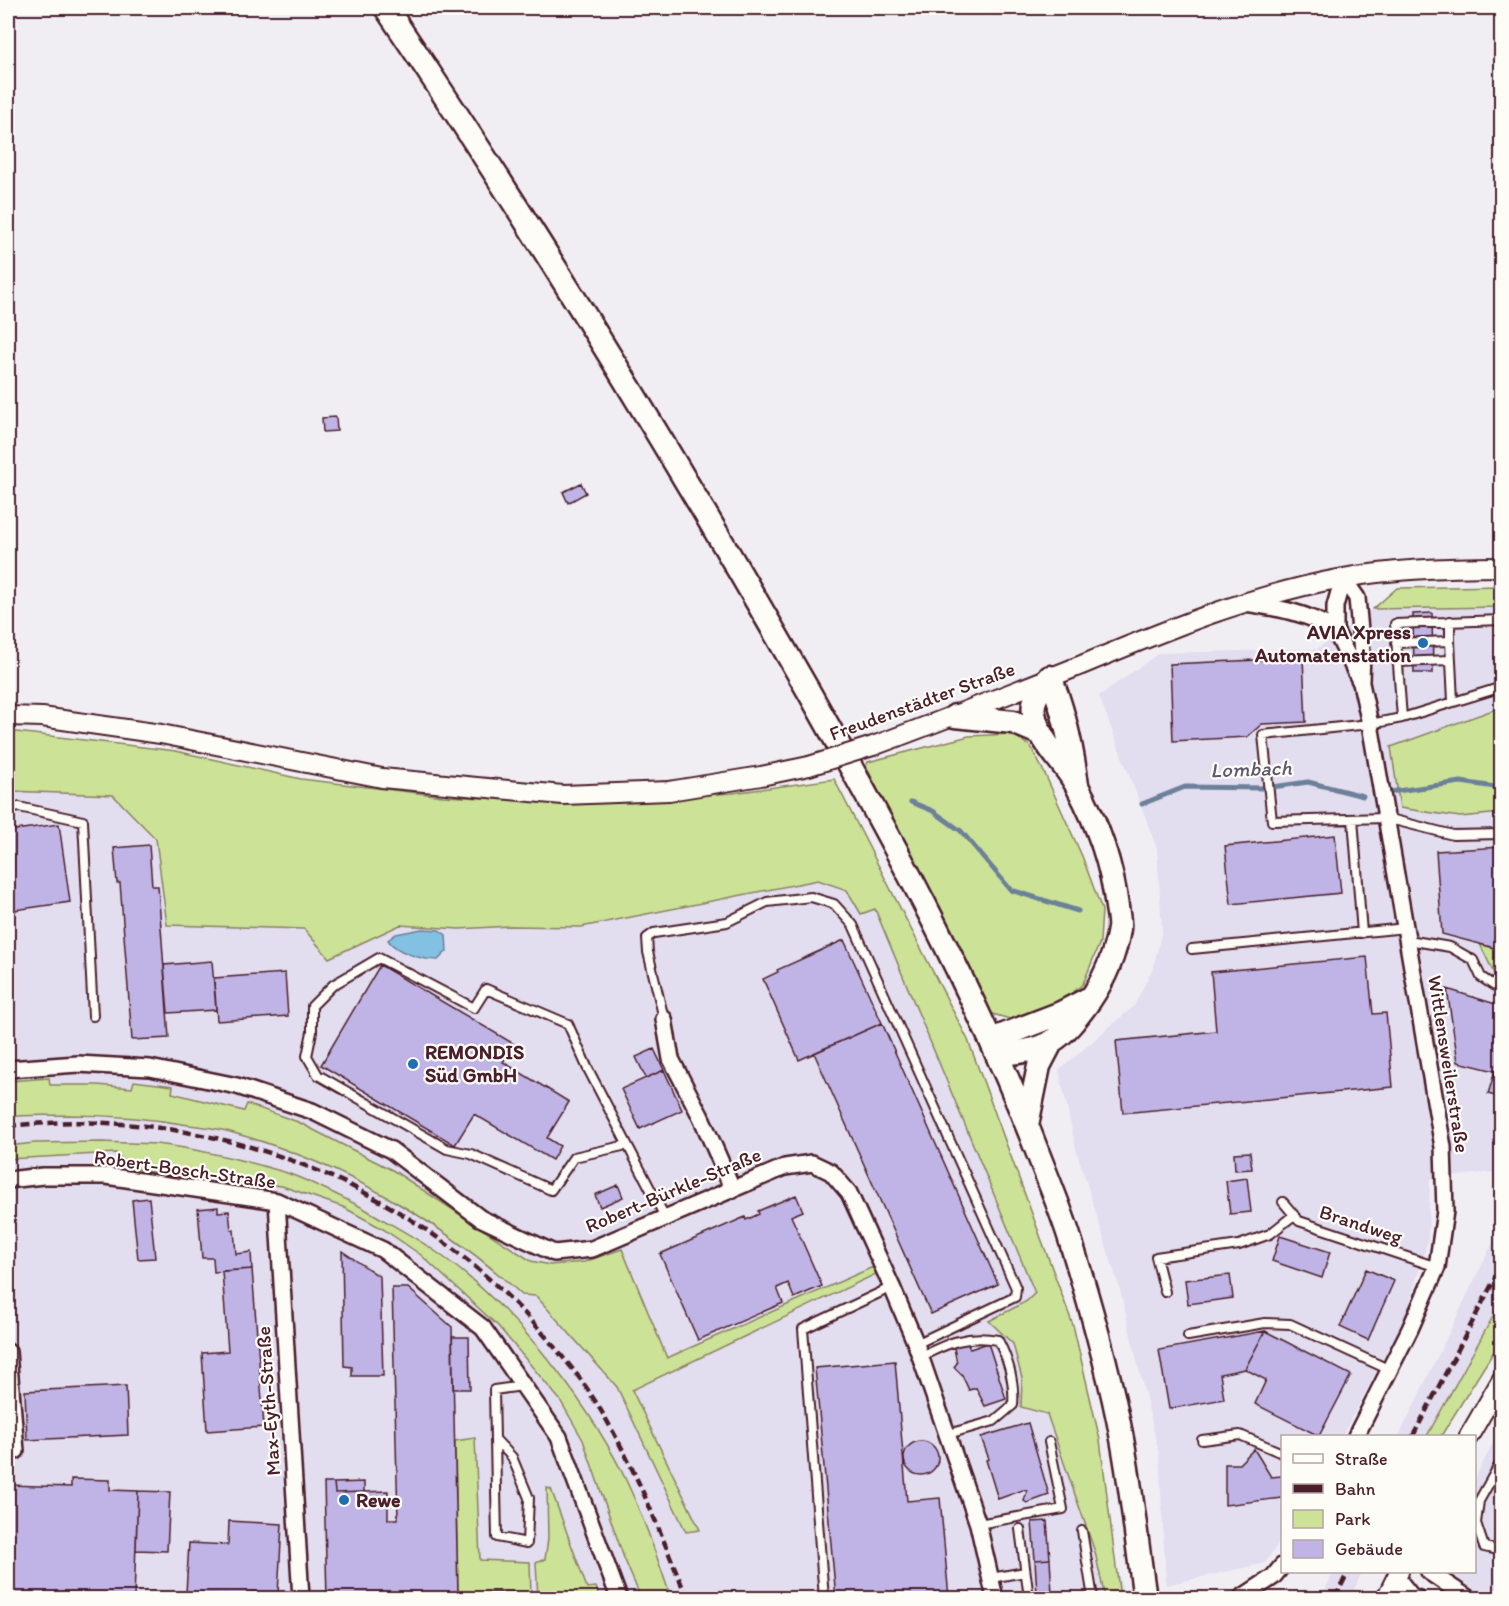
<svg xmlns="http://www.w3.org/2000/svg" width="1509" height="1606" font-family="Itim,sans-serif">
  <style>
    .built { fill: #e2ddef }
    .green { fill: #cbe297; stroke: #8a8061; stroke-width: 1.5 }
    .water { fill: #82c1e2; stroke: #6c8099; stroke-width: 1.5 }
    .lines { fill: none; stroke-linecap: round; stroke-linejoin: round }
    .stream { stroke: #6c8099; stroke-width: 5 }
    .building { fill: #bfb4e5; stroke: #4a1f2b; stroke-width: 1.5 }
    .service-casing { stroke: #4a1f2b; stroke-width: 12 }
    .minor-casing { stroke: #4a1f2b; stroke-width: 20 }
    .tertiary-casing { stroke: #4a1f2b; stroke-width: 22 }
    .primary-casing { stroke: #4a1f2b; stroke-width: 27 }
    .service { stroke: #fdfcf7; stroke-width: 8 }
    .minor { stroke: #fdfcf7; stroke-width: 15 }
    .tertiary { stroke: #fdfcf7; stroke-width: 18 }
    .primary { stroke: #fdfcf7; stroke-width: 22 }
    .rail { stroke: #4a1f2b; stroke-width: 4.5; stroke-dasharray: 9 4.5; stroke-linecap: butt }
    .tertiary-bridge-casing { stroke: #4a1f2b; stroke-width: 22; stroke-linecap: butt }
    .tertiary-bridge { stroke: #fdfcf7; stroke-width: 18 }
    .poi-dot { fill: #1f6fb2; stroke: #fdfcf7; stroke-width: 2 }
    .labels { text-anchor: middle; stroke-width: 4.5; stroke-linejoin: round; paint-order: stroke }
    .poi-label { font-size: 20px; font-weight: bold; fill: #4a1f2b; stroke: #fdfcf7; text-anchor: start }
    .street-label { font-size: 20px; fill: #4a1f2b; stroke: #fdfcf7 }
    .water-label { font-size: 21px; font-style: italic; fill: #5e586b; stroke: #fdfcf7 }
  </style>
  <rect width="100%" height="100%" fill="#f1eef3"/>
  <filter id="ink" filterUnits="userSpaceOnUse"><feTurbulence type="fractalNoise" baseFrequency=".0167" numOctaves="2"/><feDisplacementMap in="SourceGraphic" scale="12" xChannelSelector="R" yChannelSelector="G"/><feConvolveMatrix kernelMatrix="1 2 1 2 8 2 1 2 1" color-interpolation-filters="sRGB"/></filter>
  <g filter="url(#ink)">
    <!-- built -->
    <path class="built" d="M1501 607V707L1391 747 1460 817 1501 813V1171L1430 1179 1428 1240 1406 1316 1342 1436H1282V1538L1265 1563 1166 1585 1159 1453 1120 1290 1076 1149 1059 1070 1134 1006 1153 968 1162 931 1157 848 1099 696 1159 653 1317 649 1373 609Z
      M8 751 645 820 827 793 1049 1328 1123 1590V1598H8Z
      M1501 1225V1302L1427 1436H1399Z
      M1501 1427V1598H1447L1456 1572H1474L1475 1479Z
      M1334 1572H1362L1350 1598H1321Z"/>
    <!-- green -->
    <path class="green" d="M1501 586V607L1373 609 1397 588Z
      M1501 707V813L1460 817 1400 808 1391 747Z
      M8 731 176 751 301 779 443 796 592 803 732 793 834 779 968 1040 1073 1325 1100 1440 1120 1598H1105L1095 1552 1047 1414 1021 1407 1022 1378 1013 1344 989 1321 1027 1301 1035 1293 875 909 861 914 847 890 818 880 581 927 510 926 459 929 400 925 329 958 304 929 167 925 156 839 113 795 8 791Z
      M1012 734 1031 747 1045 774 1082 856 1102 910 1100 942 1083 984 1066 998 1017 1021 989 1013 866 766 868 762 969 736Z
      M1480 944 1501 950V987L1500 986Z
      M49 1078 50 1085H97L132 1088 134 1081 173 1086 172 1093 244 1111 247 1104 298 1122 394 1171 531 1261 550 1265 584 1262 622 1249 667 1358 873 1267 876 1274 632 1390 700 1530 686 1532 617 1387 536 1296 522 1295C441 1220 337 1161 230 1132 217 1128 203 1127 189 1125 148 1118 108 1115 67 1115 47 1116 27 1114 8 1117V1081Z
      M102 1142C120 1143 138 1143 156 1144 200 1149 243 1160 284 1172 311 1181 338 1195 363 1208 385 1221 408 1233 429 1247 506 1298 583 1393 624 1476 643 1515 657 1557 671 1598H641L624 1558 583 1440 560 1400 498 1326 421 1255 383 1229 343 1207 282 1186 163 1174 131 1168 116 1153 8 1159V1146L35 1143Z
      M1501 1302V1340L1441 1436H1427Z
      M475 1438 480 1560 530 1562 531 1598H527V1594H458L455 1441Z
      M547 1488 551 1489 587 1588 596 1587 600 1598H538L536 1563 545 1559 548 1539Z"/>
    <!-- water -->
    <path class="water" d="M422 929 439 930 446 935 447 951 438 960C423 960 397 953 388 940L396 934Z"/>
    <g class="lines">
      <!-- stream -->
      <path class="stream" d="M1390 792 1461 782 1502 788
        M911 802 933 811 961 831 1011 890 1078 911
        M1142 804 1185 787 1265 788 1308 782 1363 796"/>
    </g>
    <!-- building -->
    <path class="building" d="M336 417 337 431 323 432 322 418Z
      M581 483 586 493 568 503 563 492Z
      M1432 613 1433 673H1414L1413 614Z
      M1303 658 1306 722 1262 724 1247 737 1173 741 1170 664Z
      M59 824 70 902 8 911V831Z
      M1335 835 1341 893 1231 904 1225 846Z
      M149 845 152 886H158L169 1038 132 1040 120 883H117L114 848Z
      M1502 847V950L1442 934 1436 851Z
      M844 940 882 1023 799 1060 763 979 778 972 777 970Z
      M1367 957 1373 1014 1386 1013 1393 1087 1123 1113 1116 1041 1216 1031 1211 972Z
      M212 961 216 1010 168 1013 164 965Z
      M380 965 514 1044 503 1062 569 1102 547 1138 560 1146 552 1160 474 1114 455 1145 321 1065Z
      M285 973 288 1016 217 1021 214 978Z
      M1447 989 1502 1006V1098L1488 1094 1495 1071 1458 1062Z
      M882 1023 998 1284 931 1314 814 1053Z
      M654 1049 664 1070 646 1078 636 1057Z
      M664 1070 682 1110 640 1129 621 1089Z
      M1250 1152 1252 1169 1235 1170 1234 1153Z
      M1247 1178 1251 1212 1230 1214 1226 1181Z
      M618 1185 623 1197 600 1207 595 1195Z
      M796 1195 803 1211 791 1216 822 1286 794 1298 788 1283 777 1288 783 1303 698 1340 660 1254 745 1217 746 1220 759 1214 758 1211Z
      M149 1198 155 1258 138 1259 132 1200Z
      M218 1207V1212L229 1211 231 1230H234L236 1254 251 1252 252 1269 214 1272 213 1258H202L198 1209Z
      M1280 1236 1330 1252 1322 1278 1272 1261Z
      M342 1251 380 1277 383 1376H352V1367L344 1366Z
      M252 1269 264 1427 207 1431 202 1353 228 1351 222 1271Z
      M1366 1269 1394 1281 1368 1340 1340 1327Z
      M1230 1275 1233 1298 1188 1304 1185 1280Z
      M392 1288H408L452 1327 458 1594 514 1592V1598H327L324 1483H334L335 1493 388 1491V1519H398Z
      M1265 1331 1351 1375 1319 1436 1255 1404 1266 1380 1245 1369Z
      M1265 1331 1245 1369 1220 1374 1224 1399 1169 1409 1159 1350Z
      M452 1337H469L470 1389H453Z
      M966 1341 970 1349 988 1343 1006 1399 985 1406 976 1388 969 1390 962 1375 954 1367 957 1363 954 1348Z
      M895 1361 907 1501 940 1498 949 1598H836L815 1368Z
      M126 1386 128 1435 27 1440 25 1391Z
      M1028 1423 1049 1495 1027 1503 1024 1501 1027 1491 1023 1490 998 1499 986 1460 989 1459 981 1437Z
      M904 1458a17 17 0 1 1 34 0a17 17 0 1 1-34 0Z
      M1254 1449 1271 1477 1282 1476V1498L1225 1505V1464H1239Z
      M71 1479 110 1480V1490L138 1491 134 1598H8V1485L71 1487Z
      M364 1482V1492L335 1493 334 1483Z
      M138 1491 170 1492 167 1551 136 1550Z
      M1498 1497H1502V1538Z
      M229 1521 282 1524 278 1594 251 1592V1597L209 1594V1598H183V1593H186L189 1543 228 1545Z
      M1047 1521 1050 1559 1035 1560 1032 1522Z
      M1050 1559 1052 1594 1037 1595 1035 1560Z
      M251 1592 278 1594 277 1598H241V1596L251 1597Z"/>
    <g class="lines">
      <defs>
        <path id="service" d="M1450 621V641
          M1396 643 1450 641 1453 701
          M1397 662 1451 660
          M1502 687 1402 718 1370 724 1263 735 1272 821 1386 818 1453 835 1502 834
          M1402 718 1395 624 1501 620 1502 641
          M8 809 19 807 83 821 93 1016
          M1353 819 1362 933
          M1408 940 1450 947 1473 960 1481 977 1502 991
          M1192 949 1406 928
          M664 1019 648 952 647 938 654 933 727 922 767 902 811 897 834 904 853 925 1016 1288 1015 1297 916 1344
          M627 1145 574 1157 551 1190 471 1154 447 1149 318 1075 307 1056 312 1032V1006L333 985 379 958 474 1008 486 989 568 1024 587 1067 666 1219
          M1283 1202 1299 1221 1437 1267
          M1165 1292 1156 1257 1239 1245 1270 1234 1294 1215
          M1188 1336 1265 1323 1290 1324 1390 1370
          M920 1357C948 1343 967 1334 998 1340 1009 1361 1015 1381 1013 1405L994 1421 948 1434
          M495 1439 512 1457 529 1498 527 1543 497 1537 494 1390 523 1386
          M1202 1440 1240 1435 1282 1453
          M1502 1460 1479 1501 1476 1523 1484 1547 1502 1551
          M978 1524 1063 1509 1049 1442
          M1020 1529 1029 1598
          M1082 1531 1093 1598
          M991 1578 1025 1572
          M824 1598 803 1329 892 1287"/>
        <path id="minor" d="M1343 578 1335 606V630L1361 683 1370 724 1443 1147 1445 1211 1437 1267 1410 1329 1356 1436
          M1343 578 1357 598 1362 653 1361 681
          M1245 603C1279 608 1305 612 1335 630
          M664 1019 671 1059 701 1117 733 1190
          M8 1069 78 1064 150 1068 237 1086 312 1111 391 1150 480 1218 554 1253 592 1249 785 1167 812 1163 831 1172 849 1193 892 1287 916 1344 978 1524 995 1598
          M8 1180 43 1176H106L277 1201 383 1250 483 1328 559 1437 619 1598
          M277 1201 301 1598
          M8 1352 16 1451
          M1429 1572 1468 1598
          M1396 1577 1412 1597 1417 1598
          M1241 1598 1273 1577 1282 1566"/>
        <path id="tertiary" d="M8 716 42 717 161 734 382 778 563 795 669 791 761 776 809 766
          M873 746C944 720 1014 692 1084 664 1168 629 1253 594 1343 578 1395 569 1448 567 1502 567
          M1469 1436 1502 1379
          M1386 1598 1399 1572"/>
        <path id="primary" d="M386 8C536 230 676 459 809 692 894 843 977 994 1039 1156 1051 1187 1064 1217 1073 1249 1092 1311 1110 1375 1122 1439 1132 1492 1137 1546 1145 1598
          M955 716 1013 722 1039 733
          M991 1040 1061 1013 1088 999
          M997 1054C1049 1051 1060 1041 1090 1000 1105 978 1115 955 1119 929 1120 922 1118 914 1117 907 1112 866 1097 823 1077 786 1064 761 1039 743 1034 713 1031 699 1042 688 1050 677 1065 712 1072 748 1077 785
          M1027 1125 1039 1066 1051 1043"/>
      </defs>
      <!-- service casing -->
      <use href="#service" class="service-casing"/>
      <!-- minor casing -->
      <use href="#minor" class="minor-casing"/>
      <!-- tertiary casing -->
      <use href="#tertiary" class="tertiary-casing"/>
      <!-- primary casing -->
      <use href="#primary" class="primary-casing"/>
      <!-- service -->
      <use href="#service" class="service"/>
      <!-- minor -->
      <use href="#minor" class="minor"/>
      <!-- tertiary -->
      <use href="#tertiary" class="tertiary"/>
      <!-- primary -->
      <use href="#primary" class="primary"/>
      <!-- rail -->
      <path class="rail" d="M8 1126C211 1104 412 1181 546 1337 560 1354 576 1372 588 1390 631 1455 658 1527 687 1598
        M1413 1436 1502 1265
        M1335 1598 1348 1572"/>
      <defs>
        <path id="tertiary-bridge" d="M809 766 873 746"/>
      </defs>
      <!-- tertiary-bridge casing -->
      <use href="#tertiary-bridge" class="tertiary-bridge-casing"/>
      <!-- tertiary-bridge -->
      <use href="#tertiary-bridge" class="tertiary-bridge"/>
    </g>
  </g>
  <!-- markers -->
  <g class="poi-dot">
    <circle cx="1423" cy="643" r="6"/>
    <circle cx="413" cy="1064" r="6"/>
    <circle cx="344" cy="1500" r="6"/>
  </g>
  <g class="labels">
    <!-- poi labels -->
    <g class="poi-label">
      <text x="1411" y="639" text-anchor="end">AVIA Xpress<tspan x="1411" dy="23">Automatenstation</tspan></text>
      <text x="425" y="1059">REMONDIS<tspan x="425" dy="23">Süd GmbH</tspan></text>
      <text x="356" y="1507">Rewe</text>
    </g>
    <!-- street labels -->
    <g class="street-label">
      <text transform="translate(922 701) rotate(-20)" y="7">Freudenstädter Straße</text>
      <text transform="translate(1449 1064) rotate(81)" y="7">Wittlensweilerstraße</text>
      <text transform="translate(185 1169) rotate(8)" y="7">Robert-Bosch-Straße</text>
      <text transform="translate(673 1190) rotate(-23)" y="7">Robert-Bürkle-Straße</text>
      <text transform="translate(1361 1224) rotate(18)" y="7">Brandweg</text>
      <text transform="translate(268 1401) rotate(-94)" y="7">Max-Eyth-Straße</text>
    </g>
    <!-- water labels -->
    <g class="water-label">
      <text transform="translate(1251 769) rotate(-2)" y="7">Lombach</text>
    </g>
  </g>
  <!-- margin -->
  <rect width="1509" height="1606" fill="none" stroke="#fdfcf7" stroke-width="30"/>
  <rect x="15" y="15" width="1479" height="1576" fill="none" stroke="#4a1f2b" stroke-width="2" filter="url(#ink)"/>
  <!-- legend -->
  <rect x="1281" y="1435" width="195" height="138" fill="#fdfcf7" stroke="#b5a4a5" stroke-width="1.5"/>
  <rect x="1293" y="1454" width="30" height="9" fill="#fdfcf7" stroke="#b5a4a5" stroke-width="1.5"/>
  <text x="1335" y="1465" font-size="18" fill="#4a1f2b">Straße</text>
  <rect x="1293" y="1484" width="30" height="9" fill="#4a1f2b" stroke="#b5a4a5" stroke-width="1.5"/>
  <text x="1335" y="1495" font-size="18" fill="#4a1f2b">Bahn</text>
  <rect x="1293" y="1510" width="30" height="18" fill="#cbe297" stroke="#b5a4a5" stroke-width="1.5"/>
  <text x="1335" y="1525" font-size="18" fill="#4a1f2b">Park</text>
  <rect x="1293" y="1540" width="30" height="18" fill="#bfb4e5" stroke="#b5a4a5" stroke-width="1.5"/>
  <text x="1335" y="1555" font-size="18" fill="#4a1f2b">Gebäude</text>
</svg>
